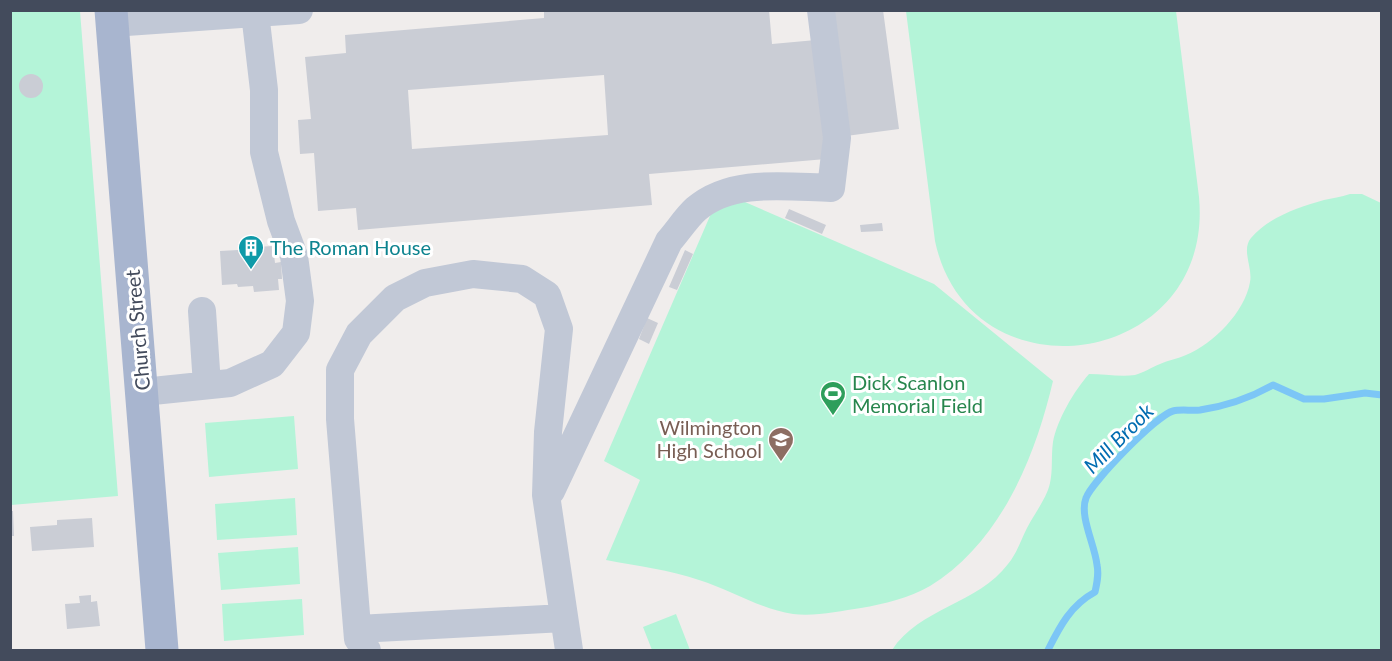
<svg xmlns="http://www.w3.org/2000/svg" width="1392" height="661" font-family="Lato,sans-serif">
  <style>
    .green { fill: #b4f4d8 }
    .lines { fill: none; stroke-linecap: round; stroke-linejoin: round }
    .stream { stroke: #7cc6f6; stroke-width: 7 }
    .building { fill: #cacdd5; fill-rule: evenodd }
    .minor { stroke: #c1c8d6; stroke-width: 28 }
    .major { stroke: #a8b5cf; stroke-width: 33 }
    .labels { text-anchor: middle; stroke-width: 6; stroke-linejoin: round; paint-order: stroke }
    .culture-label { font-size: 20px; fill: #0d838f; stroke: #fff; text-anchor: start }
    .street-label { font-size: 20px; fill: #434b5c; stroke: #fff }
    .leisure-label { font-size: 20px; fill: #27864d; stroke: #fff; text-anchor: start }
    .education-label { font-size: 20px; fill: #785e54; stroke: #fff; text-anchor: end }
    .water-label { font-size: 21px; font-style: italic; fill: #006cb1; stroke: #fff }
  </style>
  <rect width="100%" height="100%" fill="#f0edec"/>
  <!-- green -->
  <path class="green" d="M11 10 80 11 118 496 11 505Z
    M906 11H1176L1199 197C1215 368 970 404 935 241Z
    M1350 194H1362L1381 203V650H892C919 608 978 604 1008 564 1017 553 1021 540 1027 528 1034 514 1047 498 1050 483 1053 470 1051 456 1053 442 1057 420 1074 391 1089 374 1103 374 1121 377 1135 375 1143 373 1152 367 1160 364 1168 360 1178 359 1186 355 1213 344 1245 312 1250 282 1253 268 1241 250 1251 238 1269 217 1299 207 1324 200 1332 198 1341 197 1350 194Z
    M738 199 934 284 1053 381C1035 458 1000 543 930 586 909 598 884 604 861 608 840 611 814 617 793 614 760 609 731 590 699 580 670 570 637 566 606 560L640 480 604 461 713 209Z
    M294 416 298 469 209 477 205 423Z
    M295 498 297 535 217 540 215 504Z
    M298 547 300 584 221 590 218 553Z
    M302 599 304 635 224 641 222 604Z
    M676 614 690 650H652L643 627Z"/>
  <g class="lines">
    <!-- stream -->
    <path class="stream" d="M1048 650C1060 626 1071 605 1095 592 1097 583 1099 574 1097 565 1095 545 1079 516 1086 498 1091 483 1157 415 1173 411 1181 409 1191 411 1200 410 1227 406 1250 398 1273 385L1304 399H1324L1365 393 1382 395"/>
  </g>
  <!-- building -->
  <path class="building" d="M544 10H769L772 44 816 40 826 159 649 174 652 205 358 230 356 208 318 211 314 153 300 154 298 120 311 119 305 57 346 53 345 35 544 18ZM604 75 608 135 412 149 408 90Z
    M831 10H883L899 129 846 136Z
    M19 86a12 12 0 1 1 24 0a12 12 0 1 1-24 0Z
    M789 209 826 225 822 234 785 218Z
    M882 223 883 231 861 232 860 225Z
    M256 243V247L273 246 275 263 281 262 282 279H278L279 290 254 292 253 286 238 287 237 284 222 285 220 251 238 250V244Z
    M685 250 693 254 677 290 669 287Z
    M647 318 658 323 649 344 639 339Z
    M10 511H13L14 536H10Z
    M92 518 94 547 32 551 30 527 57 525V520Z
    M91 595V602L97 601 100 626 67 629 65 604 80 603 79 596Z"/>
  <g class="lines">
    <!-- minor -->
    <path class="minor" d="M255 13 299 10
      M112 23 255 13 264 90V152L281 221 294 256 300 301 296 333 272 364 230 383 143 392
      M202 311 207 385
      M551 491 669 241C678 231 686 218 696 209 732 178 787 187 831 188L837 138 821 10
      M358 629 564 618
      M367 650 358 639 340 419V370L359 334 395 298 425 283 473 274 522 279 547 295 559 329 548 432 546 495 569 650"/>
    <!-- major -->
    <path class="major" d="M111 10 162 650"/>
  </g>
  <!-- icons -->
  <defs>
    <symbol id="building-pin" viewBox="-11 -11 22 30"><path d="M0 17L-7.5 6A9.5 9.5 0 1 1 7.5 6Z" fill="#0f9aa8" stroke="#fff"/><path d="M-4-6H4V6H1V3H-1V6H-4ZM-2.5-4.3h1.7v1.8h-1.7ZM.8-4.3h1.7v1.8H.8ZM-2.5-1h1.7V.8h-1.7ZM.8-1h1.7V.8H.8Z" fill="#fff"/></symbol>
    <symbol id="stadium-pin" viewBox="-11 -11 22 30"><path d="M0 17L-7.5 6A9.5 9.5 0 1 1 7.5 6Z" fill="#2e9e5b" stroke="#fff"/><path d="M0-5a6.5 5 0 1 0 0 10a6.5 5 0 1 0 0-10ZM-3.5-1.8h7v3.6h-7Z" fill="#fff"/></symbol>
    <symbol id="school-pin" viewBox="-11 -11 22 30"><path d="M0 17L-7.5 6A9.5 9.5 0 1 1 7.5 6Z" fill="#8d6e63" stroke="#fff"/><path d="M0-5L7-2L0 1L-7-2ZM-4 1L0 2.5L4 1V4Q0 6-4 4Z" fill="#fff"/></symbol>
  </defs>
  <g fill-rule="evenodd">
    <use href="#building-pin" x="236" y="233" width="30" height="40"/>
    <use href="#stadium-pin" x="818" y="379" width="30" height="40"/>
    <use href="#school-pin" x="766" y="425" width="30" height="40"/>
  </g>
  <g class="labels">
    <!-- culture labels -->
    <g class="culture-label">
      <text x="270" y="255">The Roman House</text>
    </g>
    <!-- street labels -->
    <g class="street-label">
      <text transform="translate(138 330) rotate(-95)" y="7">Church Street</text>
    </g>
    <!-- leisure labels -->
    <g class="leisure-label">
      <text x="852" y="390">Dick Scanlon<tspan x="852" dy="23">Memorial Field</tspan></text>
    </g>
    <!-- education labels -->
    <g class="education-label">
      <text x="762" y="435">Wilmington<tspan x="762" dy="23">High School</tspan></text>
    </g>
    <!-- water labels -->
    <g class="water-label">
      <text transform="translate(1119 439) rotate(-45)" y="7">Mill Brook</text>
    </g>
  </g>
  <!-- border -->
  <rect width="1392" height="661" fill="none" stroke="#434b5c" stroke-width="24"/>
</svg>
